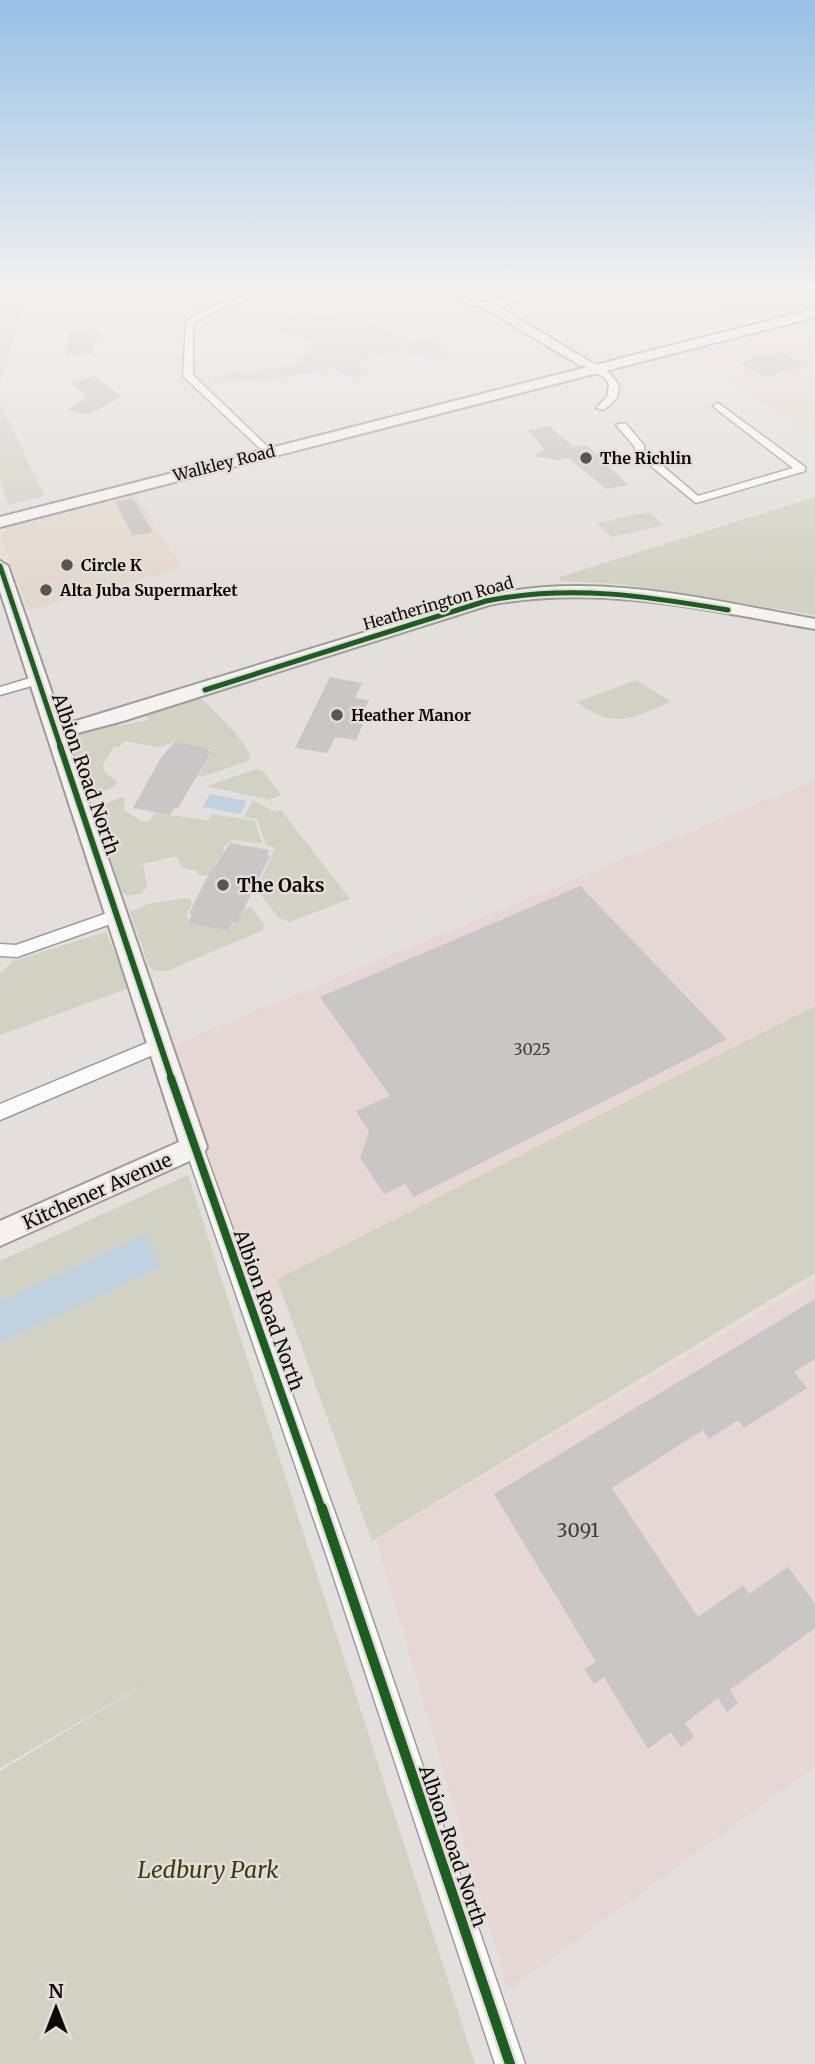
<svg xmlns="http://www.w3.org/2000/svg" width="815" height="2064" font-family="Merriweather,serif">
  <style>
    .commercial { fill: #e3d8ce }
    .industrial { fill: #e6d6d4 }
    .green { fill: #d2d2c4 }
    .water { fill: #c0d2e0 }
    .building { fill: #c9c6c6 }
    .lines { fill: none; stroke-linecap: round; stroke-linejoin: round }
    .street-casing { stroke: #9e9c9b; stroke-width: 3 }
    .secondary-casing { stroke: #9e9c9b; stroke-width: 4 }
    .street { fill: #fbfafa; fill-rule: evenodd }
    .secondary { fill: #f5f2f1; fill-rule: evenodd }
    .cycleway-far3-casing { stroke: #e4deda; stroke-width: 9 }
    .cycleway-far2-casing { stroke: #e4deda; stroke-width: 10 }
    .cycleway-far1-casing { stroke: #e4deda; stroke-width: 12 }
    .cycleway-casing { stroke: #e4deda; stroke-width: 15 }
    .cycleway-far3 { stroke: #1b5e20; stroke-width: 5 }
    .cycleway-far2 { stroke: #1b5e20; stroke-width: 6 }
    .cycleway-far1 { stroke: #1b5e20; stroke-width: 8 }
    .cycleway { stroke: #1b5e20; stroke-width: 10 }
    .poi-dot { fill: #585654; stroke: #e4deda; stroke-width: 2.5 }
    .labels { text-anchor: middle; stroke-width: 5; stroke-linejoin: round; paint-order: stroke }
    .far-poi-label { font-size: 16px; font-weight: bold; fill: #0d0c0a; stroke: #e4deda; text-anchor: start }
    .far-street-label { font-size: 16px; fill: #0d0c0a; stroke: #e4deda }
    .number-label { font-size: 16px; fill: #3f3e3c }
    .street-label { font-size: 19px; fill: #0d0c0a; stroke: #e4deda }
    .poi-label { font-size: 19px; font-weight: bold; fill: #0d0c0a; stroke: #e4deda; text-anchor: start }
    .near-number-label { font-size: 19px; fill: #3f3e3c }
    .near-park-label { font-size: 23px; font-style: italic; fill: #393f09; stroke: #e4deda }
  </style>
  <rect width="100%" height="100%" fill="#e2dfdc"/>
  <!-- commercial -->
  <path class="commercial" d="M815 316V439L683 348Z
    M135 494 182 568 29 610 1 539 2 532 10 525Z"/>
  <!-- industrial -->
  <path class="industrial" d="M815 780V1017L258 1305 171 1046Z
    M815 1279V1766L508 1990 376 1540Z"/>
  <!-- green -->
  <path class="green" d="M0 291H29L0 383Z
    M696 291H815V302L749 318Z
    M300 311 395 332 410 343 434 339 456 358 432 362 406 351 352 361 368 375 352 378 333 369 261 382 252 378 215 383 211 377 293 366 312 349V341L269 329Z
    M0 404 45 496 9 505 0 482Z
    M815 497V615L619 584 560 581V577Z
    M649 512 664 525 611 537 597 523Z
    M636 680 671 702C631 718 614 730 577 702Z
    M191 699H202C213 711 252 745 250 760L202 777 198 775 211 753 210 748 175 742 159 747 124 741 120 747H114L103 765 105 772 117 781 115 786 98 794 88 793C70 741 57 737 116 722L119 726 149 720 145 714Z
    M257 769 263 771 281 795 269 800 207 786Z
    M122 797H125L124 810 142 822 150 821 154 813 208 820 212 814 255 821 263 847 261 843 232 840 224 847 221 860 218 859 210 875 200 876 196 871 182 867 176 856 143 864 147 887 140 894 127 896 122 892 94 808Z
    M253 800 275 812 281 810 350 899 289 922 279 918 256 889 275 848 266 845 257 819 244 817Z
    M189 898 193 904 187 913 188 923 229 931 245 909 251 907 264 924 263 930 167 971 153 970 148 964 130 912 148 904Z
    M106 932 129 988 0 1035V973L13 961Z
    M815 1006V1273L372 1541 277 1279Z
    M188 1175 475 2064H0V1771L158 1676 0 1768V1261Z"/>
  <!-- water -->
  <path class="water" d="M210 794 247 801 240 814 203 807Z
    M146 1234 161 1267 0 1343V1301Z"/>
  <!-- building -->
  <path class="building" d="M93 329 107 340 95 343 93 354 65 356 70 331Z
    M780 352 805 366 764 377 741 364 753 358Z
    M95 376 121 396 90 415 67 410 87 397 71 383Z
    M549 426 574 447 584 445 590 448 628 485 606 489 569 458 558 460 534 456 544 449 528 430Z
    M133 498 153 532 133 536 115 502Z
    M330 677 362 683 355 698 369 700 358 723 363 724 356 740 335 737 327 753 295 748Z
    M175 742 210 748 208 751 211 752 178 808H174L170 815 133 808 162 756Z
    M230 843 269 850 267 855 270 856 237 923 233 922 229 931 188 923 192 914H189L205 881Z
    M580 886 727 1039 414 1197 405 1184 384 1194 360 1158 369 1132 356 1111 390 1096 320 997Z
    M815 1299V1359L794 1372 807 1388 744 1428 738 1420 709 1439 703 1430 612 1488 698 1617 743 1585 749 1594 788 1567 815 1604V1628L730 1690 738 1703 727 1712 718 1698 685 1723 694 1737 681 1747 671 1732 648 1749 604 1677 594 1684 585 1669 596 1662 494 1494Z"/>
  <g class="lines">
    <defs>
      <path id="street" d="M259 291H271L212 312 193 325V375L271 450V454L267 455 183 376 186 322 206 308Z
        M583 361C597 361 611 373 619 385L617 398 604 410 596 408 607 397 609 385 605 378 583 365Z
        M718 403 805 467V471L696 503 635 453V447L616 425 625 423 644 445V450L698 496 793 468 715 408 713 406Z
        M37 676 44 680 42 683 0 695V687Z
        M116 910 124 916 122 920 17 957 0 956V944L16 945Z
        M161 1037 167 1039 170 1044 167 1049 0 1120V1104Z
        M194 1139 201 1141 203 1147 352 1560 525 2064H495L328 1560 185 1147 187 1141Z"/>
      <path id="secondary" d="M423 291C446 291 467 302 488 302 501 302 516 291 536 291L499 307 592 363 581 366 486 309Z
        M815 309V317L0 527V517Z
        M0 561 8 566 63 725 480 597C592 570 704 599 815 619V629C706 610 600 584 489 605L123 721 66 736 207 1147 203 1155 0 1246V1221L179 1142 0 591Z"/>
    </defs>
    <!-- street casing -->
    <use href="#street" class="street-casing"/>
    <!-- secondary casing -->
    <use href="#secondary" class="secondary-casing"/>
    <!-- street -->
    <use href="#street" class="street"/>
    <!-- secondary -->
    <use href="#secondary" class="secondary"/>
    <defs>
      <path id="cycleway-far3" d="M0 566 61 748
        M205 690 486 601C569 584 646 596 728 610"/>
      <path id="cycleway-far2" d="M60 746 172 1080"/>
      <path id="cycleway-far1" d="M171 1078 322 1510"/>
      <path id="cycleway" d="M322 1508 510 2064"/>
    </defs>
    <!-- cycleway-far3 casing -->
    <use href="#cycleway-far3" class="cycleway-far3-casing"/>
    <!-- cycleway-far2 casing -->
    <use href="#cycleway-far2" class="cycleway-far2-casing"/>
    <!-- cycleway-far1 casing -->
    <use href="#cycleway-far1" class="cycleway-far1-casing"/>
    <!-- cycleway casing -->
    <use href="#cycleway" class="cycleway-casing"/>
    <!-- cycleway-far3 -->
    <use href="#cycleway-far3" class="cycleway-far3"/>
    <!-- cycleway-far2 -->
    <use href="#cycleway-far2" class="cycleway-far2"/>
    <!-- cycleway-far1 -->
    <use href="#cycleway-far1" class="cycleway-far1"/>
    <!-- cycleway -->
    <use href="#cycleway" class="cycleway"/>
  </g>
  <!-- sky -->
  <linearGradient id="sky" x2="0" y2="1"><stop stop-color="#98c0e5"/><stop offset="0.5" stop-color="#f2f1ef"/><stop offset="1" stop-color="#f2f1ef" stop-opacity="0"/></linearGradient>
  <rect width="815" height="580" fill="url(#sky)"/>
  <!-- markers -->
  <g class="poi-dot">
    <circle cx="586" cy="458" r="7"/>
    <circle cx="67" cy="565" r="7"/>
    <circle cx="46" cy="590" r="7"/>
    <circle cx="337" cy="715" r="7"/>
    <circle cx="223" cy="885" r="7"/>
  </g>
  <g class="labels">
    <!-- far-poi labels -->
    <g class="far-poi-label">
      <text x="600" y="464">The Richlin</text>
      <text x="81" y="571">Circle K</text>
      <text x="60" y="596">Alta Juba Supermarket</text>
      <text x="351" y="721">Heather Manor</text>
    </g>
    <!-- far-street labels -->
    <g class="far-street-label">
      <text transform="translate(224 463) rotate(-14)" y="6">Walkley Road</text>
      <text transform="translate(438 603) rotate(-16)" y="6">Heatherington Road</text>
    </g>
    <!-- number labels -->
    <g class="number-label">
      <text x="532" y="1055">3025</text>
    </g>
    <!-- street labels -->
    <g class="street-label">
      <text transform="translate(86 774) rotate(71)" y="7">Albion Road North</text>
      <text transform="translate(97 1191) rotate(-24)" y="7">Kitchener Avenue</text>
      <text transform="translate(269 1310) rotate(70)" y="7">Albion Road North</text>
      <text transform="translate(453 1846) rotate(71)" y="7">Albion Road North</text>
    </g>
    <!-- poi labels -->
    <g class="poi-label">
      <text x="237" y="892">The Oaks</text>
    </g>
    <!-- near-number labels -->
    <g class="near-number-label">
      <text x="578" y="1537">3091</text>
    </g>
    <!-- near-park labels -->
    <g class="near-park-label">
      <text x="208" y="1878">Ledbury Park</text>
    </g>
  </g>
  <!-- north arrow -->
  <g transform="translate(56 2008)" stroke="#e4deda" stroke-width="5" paint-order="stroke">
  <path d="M0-5L12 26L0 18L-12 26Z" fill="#0d0c0a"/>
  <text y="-10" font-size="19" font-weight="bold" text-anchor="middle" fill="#0d0c0a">N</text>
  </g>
</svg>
